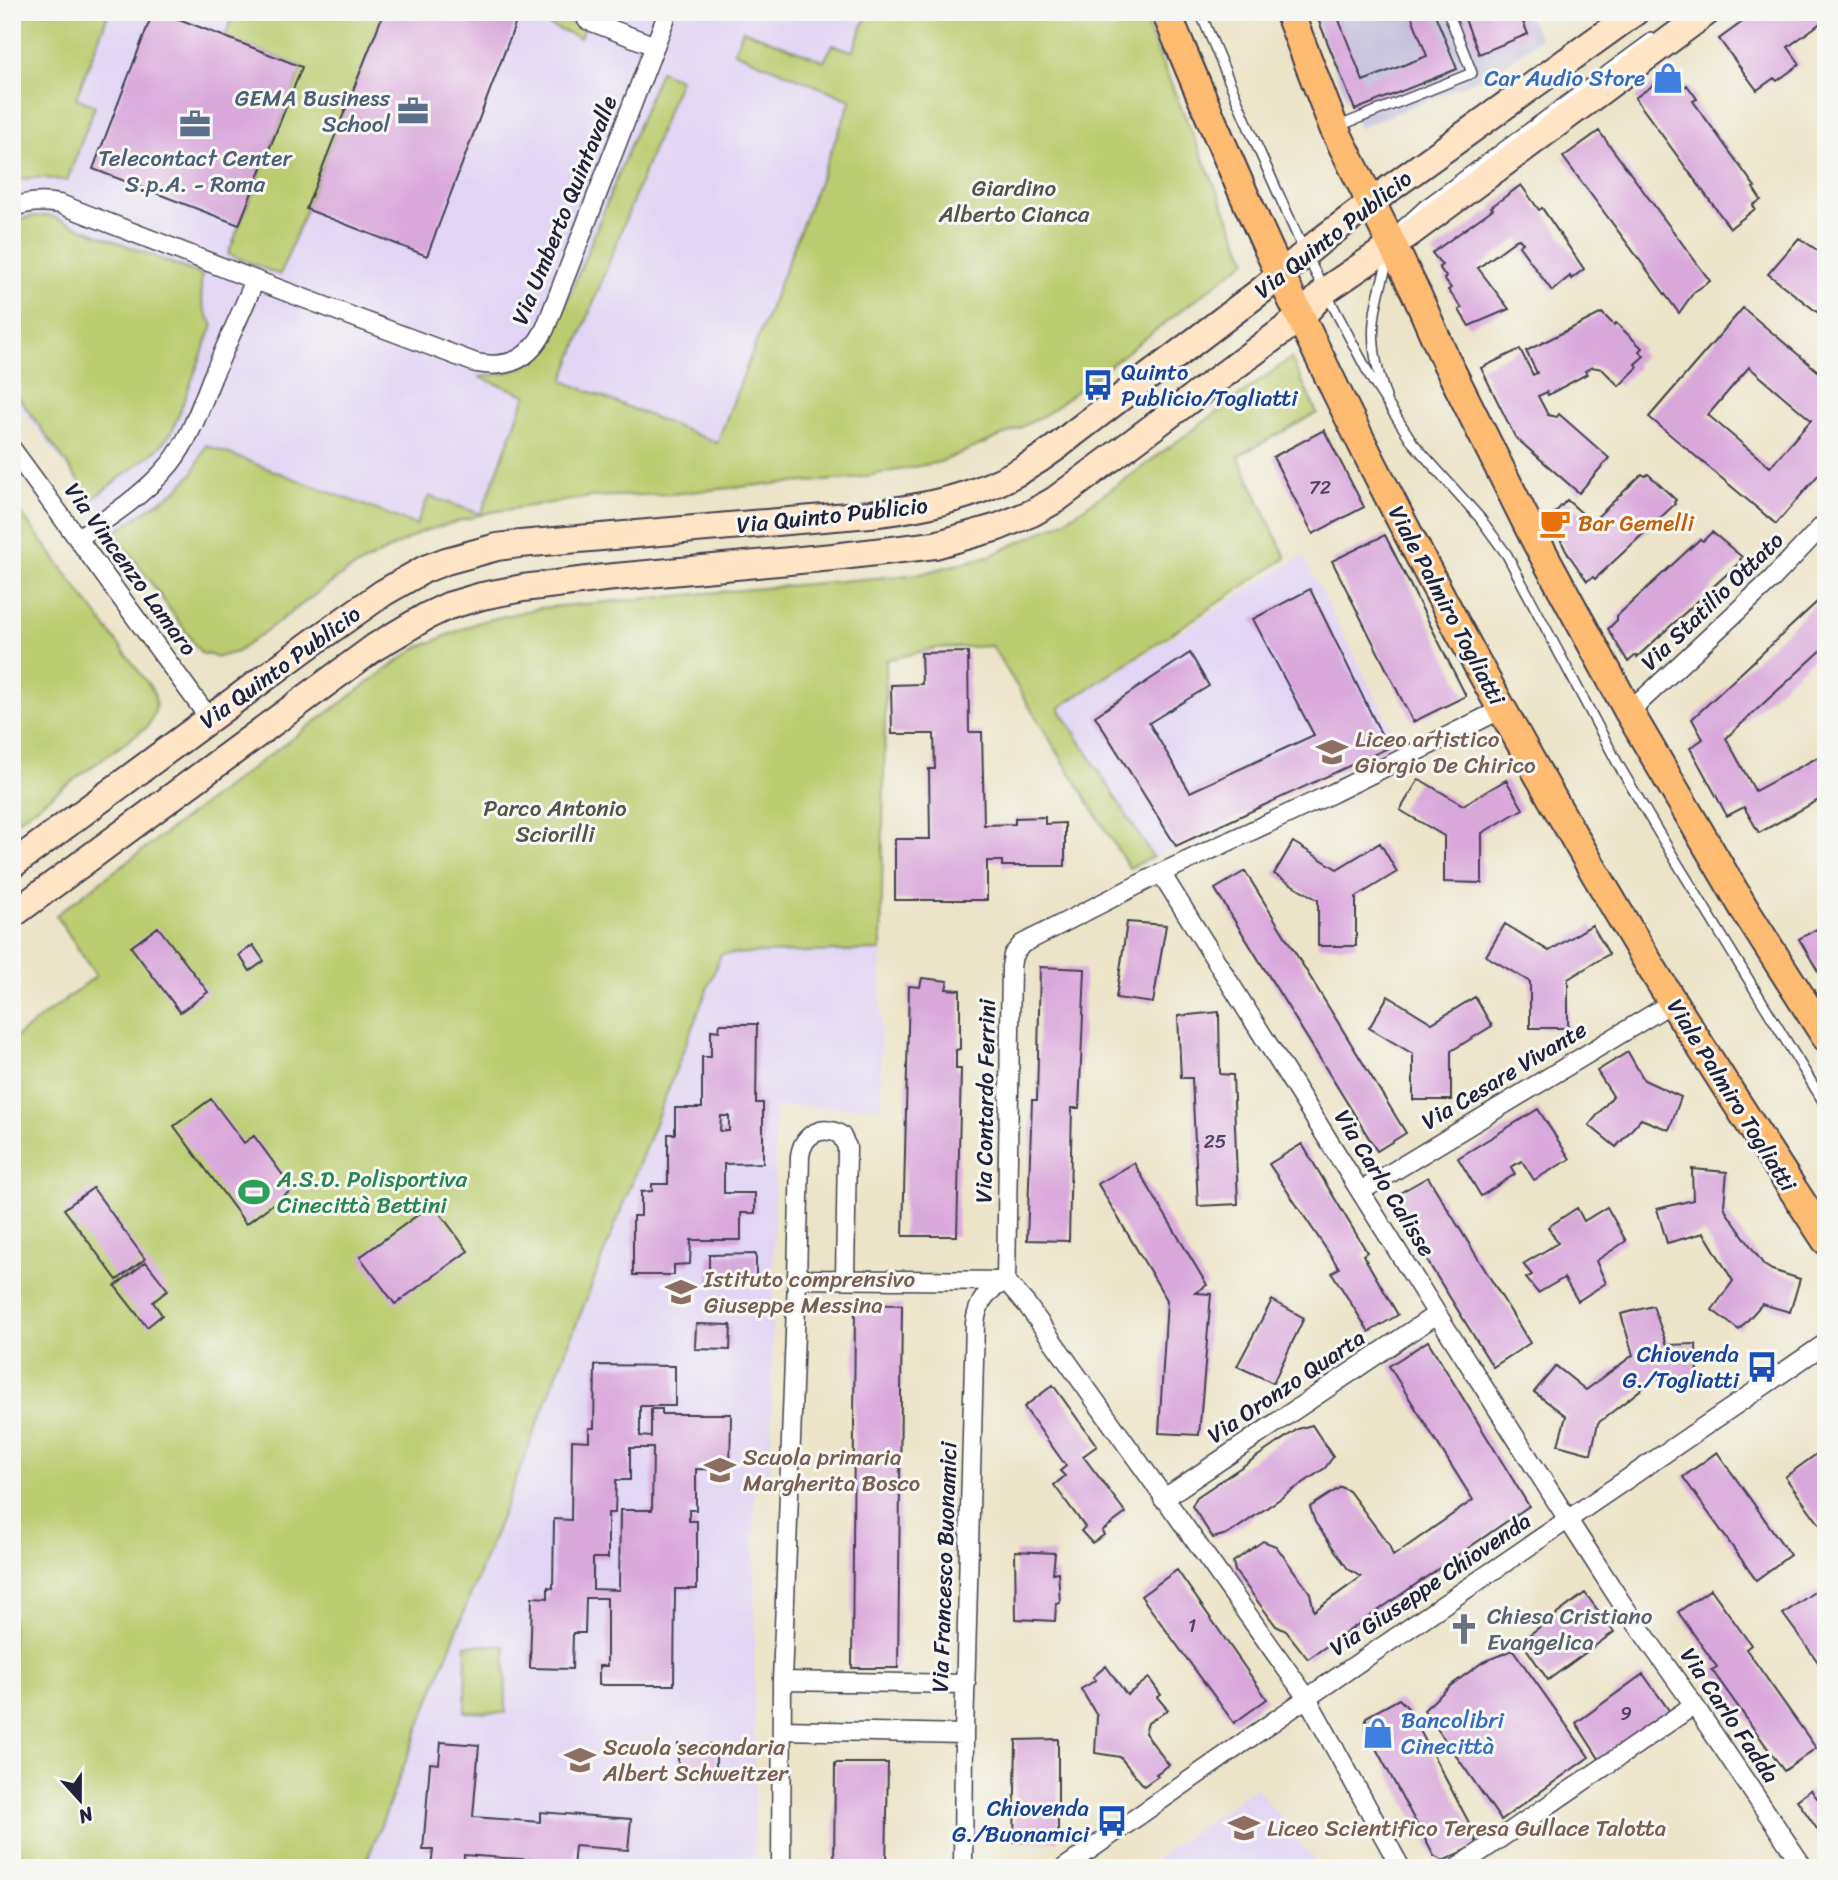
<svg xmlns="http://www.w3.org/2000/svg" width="1838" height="1880" font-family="Sriracha,sans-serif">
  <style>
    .built { fill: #e1d4f4 }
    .industrial { fill: #c5c0db }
    .green { fill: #bbcc6f; stroke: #6e7755; stroke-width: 2 }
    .building { fill: #d9a8db; fill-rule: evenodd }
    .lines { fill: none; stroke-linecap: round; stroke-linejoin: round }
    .street-tunnel { stroke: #c4bdac; stroke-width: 18; stroke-dasharray: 18 9; stroke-linecap: butt }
    .lane-casing { stroke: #403f50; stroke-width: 12 }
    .street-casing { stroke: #403f50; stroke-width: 21 }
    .secondary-casing { stroke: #403f50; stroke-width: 30 }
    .primary-casing { stroke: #403f50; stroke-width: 32 }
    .lane { stroke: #fff; stroke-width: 9 }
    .street { stroke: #fff; stroke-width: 18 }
    .secondary { stroke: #ffe4c6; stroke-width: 26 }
    .primary { stroke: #febb71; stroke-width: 28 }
    .labels { text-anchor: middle; stroke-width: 6; stroke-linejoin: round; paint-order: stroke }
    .number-label { font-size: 19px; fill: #504463 }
    .shop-label { font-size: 23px; fill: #366cbe; stroke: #f6f6f2; text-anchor: end }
    .service-label { font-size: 23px; fill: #4e5e75; stroke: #f6f6f2; text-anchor: end }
    .park-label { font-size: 23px; fill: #50554b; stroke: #f6f6f2 }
    .street-label { font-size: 23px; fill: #22223b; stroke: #f6f6f2 }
    .transit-label { font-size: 23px; fill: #164399; stroke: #f6f6f2; text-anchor: end }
    .food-label { font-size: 23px; fill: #c56008; stroke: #f6f6f2; text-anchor: start }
    .education-label { font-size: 23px; fill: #785e54; stroke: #f6f6f2; text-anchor: start }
    .leisure-label { font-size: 23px; fill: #27864d; stroke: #f6f6f2; text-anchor: start }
    .worship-label { font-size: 23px; fill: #5b616d; stroke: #f6f6f2; text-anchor: start }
  </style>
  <rect width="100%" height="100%" fill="#f6f6f2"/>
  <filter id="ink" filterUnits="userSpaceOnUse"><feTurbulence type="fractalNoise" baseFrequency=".0143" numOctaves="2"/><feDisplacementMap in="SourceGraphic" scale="14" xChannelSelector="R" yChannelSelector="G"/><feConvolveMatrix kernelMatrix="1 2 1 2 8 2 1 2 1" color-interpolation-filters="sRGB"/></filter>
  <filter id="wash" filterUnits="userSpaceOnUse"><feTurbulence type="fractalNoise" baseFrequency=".00686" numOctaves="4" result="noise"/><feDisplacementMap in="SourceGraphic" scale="28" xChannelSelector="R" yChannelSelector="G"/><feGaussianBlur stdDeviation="1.57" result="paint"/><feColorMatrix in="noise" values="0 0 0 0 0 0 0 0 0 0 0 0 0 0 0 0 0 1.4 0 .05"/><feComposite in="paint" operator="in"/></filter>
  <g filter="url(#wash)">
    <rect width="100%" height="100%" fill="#ece4c8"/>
    <!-- built -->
    <path class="built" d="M12 12H868L853 52 825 61 743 30 734 52 847 98 850 103 716 443 563 381 481 515 430 496 417 525 237 652 218 657 201 653 92 499 12 398Z
      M1303 555 1399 743 1153 857 1059 708Z
      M881 950V1107H775L771 1477 754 1478 755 1868H364L721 954Z
      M1256 1787 1321 1868H1143Z"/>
    <!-- industrial -->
    <path class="industrial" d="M1311 12H1526L1540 38 1492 74 1359 128Z"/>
    <!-- green -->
    <path class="green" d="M12 12H109L76 98 95 106 67 181C48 178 30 175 12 182Z
      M234 12H384L280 275 228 254 302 67 225 37Z
      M515 12H590L580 38Z
      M868 12H1143L1158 54 1247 260 1048 413 1020 428 940 462 851 479 760 485 671 494 591 497 491 512 421 532 346 572 237 652 218 657 201 653 115 532 178 489 193 473 206 445 416 525 429 496 481 514 526 395 479 377C512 373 522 371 548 349L660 71 680 79 563 381 717 443 851 100 734 52 743 30 824 61 833 45 853 51Z
      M33 216H51L202 275C199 295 202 308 213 325L172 432 158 449 92 499 12 388V227L22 219Z
      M1291 358 1317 413 1238 456 1286 558 1059 708 1153 857 1129 868 992 646 936 648 886 660 881 950 721 954 364 1868H12V1040L96 976 56 915 252 768 415 649 479 622 539 608 920 574 989 556 1063 522 1127 478Z
      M12 501 152 689C159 703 156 714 147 727L15 822 12 818Z
      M466 1645 505 1646 506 1713 465 1712Z"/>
    <g id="blocks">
      <!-- building -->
      <path class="building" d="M153 12H161L302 67 239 225 93 169Z
        M384 12H515L519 14 427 256 306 209Z
        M1315 12H1343L1337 15 1363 81 1427 56 1410 12H1434L1457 69 1355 110Z
        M1462 12H1519L1528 34 1479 54Z
        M1756 12H1826V19L1788 47 1800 64 1777 81 1774 78 1757 90 1719 39Z
        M1672 72 1684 88 1687 85 1697 99 1693 101 1755 187 1753 188 1761 200 1753 205 1755 209 1730 228 1635 98Z
        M1599 131 1710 281 1694 292 1679 313 1563 157Z
        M1521 185 1539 210 1542 208 1584 269 1571 279 1570 276 1552 291 1519 246 1523 243 1519 239 1516 240 1478 268 1509 309 1469 326 1459 310 1462 308 1448 290 1451 288 1444 279 1446 277 1439 267 1442 265 1432 253 1493 209 1491 207Z
        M1799 238 1826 256V319L1768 274Z
        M1743 308 1826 378V466L1776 524 1649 417ZM1749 367 1811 420 1770 467 1708 415Z
        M1602 313 1614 325 1616 323 1642 348 1639 351 1644 356 1635 364 1638 367 1619 386 1602 369 1592 367 1585 371 1587 374 1548 395 1547 392 1538 396 1548 415 1557 417 1559 414 1609 458 1579 493 1515 437 1481 368 1520 349 1533 375 1537 373 1526 351Z
        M1324 430 1364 507 1313 534 1273 457Z
        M1642 474 1645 476 1648 474 1676 500 1674 502 1675 504 1595 579 1593 577 1587 581 1566 551 1550 518 1567 500 1592 522Z
        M1712 532 1742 557 1740 559 1741 561 1637 657 1636 655 1628 662 1608 629 1617 620V616L1700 539 1703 541Z
        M1385 535 1466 696 1413 722 1332 561Z
        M1310 589 1388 748 1176 846 1095 716 1190 653 1209 686 1149 723 1190 792 1314 735 1253 619Z
        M1817 602 1826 612V646L1726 738 1755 791 1826 753V796L1759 833 1744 807 1727 816 1690 748 1703 739 1692 719Z
        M968 652 969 732H982L984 825 1015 824V818L1045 817V824L1065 823V866H1002V861H987V900H895V839H930L929 769H935L934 734H892L891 685 922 684 921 653Z
        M1419 779 1463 805 1506 780 1523 809 1482 833V883L1444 882V836L1400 810Z
        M1293 842 1337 869 1380 843 1397 872 1356 897V946H1318V900L1274 874Z
        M1245 871 1406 1133 1377 1151 1215 889Z
        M1127 922 1166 925 1153 1003 1116 998Z
        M1505 924 1549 951 1592 925 1609 954 1568 979V1028H1530V982L1486 956Z
        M1826 924V985L1799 939Z
        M158 927 208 992 180 1012 131 947Z
        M253 945 264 961 250 971 239 955Z
        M1040 967 1085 969 1079 1108H1072L1069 1241 1027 1240 1032 1100H1037Z
        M922 978 948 981 946 989 960 990V1049L956 1050V1069H961L957 1236H903L909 986 920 987Z
        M1388 996 1432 1023 1475 997 1492 1026 1451 1051V1100H1413V1054L1369 1028Z
        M1219 1012 1220 1074 1233 1075 1238 1204 1198 1206 1192 1078H1181L1178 1016Z
        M720 1024H757L756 1103H763V1163L724 1164V1193H755V1213H741V1240H691L690 1264 674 1265V1275H633V1216H641V1192L652 1191V1184H668V1134H675V1108H702V1057H711V1030L719 1031ZM721 1116H729V1131H720Z
        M1628 1052 1644 1080 1681 1097 1669 1130 1641 1119 1616 1147 1589 1125 1613 1096 1597 1071Z
        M211 1099 244 1143 254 1136 293 1189 246 1224 174 1126Z
        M1538 1109 1570 1159 1534 1180 1522 1161 1511 1167 1515 1174 1481 1196 1458 1158Z
        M1302 1144 1367 1252 1363 1255 1398 1315 1369 1332 1332 1273 1339 1268 1269 1164Z
        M1134 1163 1207 1285 1195 1293 1211 1294 1199 1435 1159 1433 1167 1300 1098 1184Z
        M1692 1169 1727 1172 1724 1205 1727 1213 1764 1265 1772 1270 1800 1279 1790 1312 1762 1304 1739 1330 1712 1310 1733 1281 1704 1233 1667 1243 1657 1209 1693 1200Z
        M1428 1177 1530 1343 1493 1367 1389 1199Z
        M93 1188 145 1259 117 1280 64 1209Z
        M433 1204 468 1251 395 1304 360 1257Z
        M1607 1207 1626 1241 1596 1261 1606 1283 1578 1301 1564 1278 1538 1293 1526 1278 1532 1275 1523 1264 1558 1243 1548 1227 1577 1208 1584 1221Z
        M756 1254V1284H709V1255Z
        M146 1262 168 1290 153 1302 162 1315 147 1327 115 1286Z
        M1272 1300 1304 1318 1273 1383 1237 1366Z
        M855 1304 902 1305 898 1668H852Z
        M1653 1306 1667 1345 1696 1344 1697 1379 1664 1376 1653 1380 1598 1423 1591 1454 1558 1445 1566 1416 1534 1392 1556 1366 1586 1390 1633 1355 1621 1314Z
        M696 1324 731 1325 730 1350 695 1349Z
        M1428 1341 1529 1506 1308 1659 1286 1631 1276 1626 1235 1571 1233 1562 1263 1541 1276 1546 1310 1593 1314 1611 1361 1577 1348 1569 1315 1522 1310 1507 1341 1487 1349 1491 1389 1545 1393 1556 1473 1500 1389 1366Z
        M595 1365 675 1366V1406H640V1436L651 1437V1409H662V1414H731L730 1470 696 1469V1510H689V1521H697V1589H675L674 1685H599V1666H607V1598H586L585 1633H573L572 1669 530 1668 532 1597 548 1598V1587L553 1588 554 1519 571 1520 572 1440 589 1441V1428H594ZM630 1448H653L652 1510H620L619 1590 593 1589V1558H608V1513H615L616 1480H630Z
        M1053 1385 1097 1446 1083 1456 1126 1513 1102 1531 1104 1535 1092 1543 1081 1531 1085 1527 1054 1485 1065 1476 1060 1471 1066 1466 1024 1407Z
        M1312 1425 1333 1457 1325 1468 1230 1533 1213 1538 1192 1506 1197 1497 1298 1429Z
        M1717 1452 1790 1555 1756 1580 1683 1477Z
        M1818 1453 1826 1464V1533L1785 1477Z
        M1015 1551 1055 1553 1053 1573 1058 1572 1060 1603 1056 1604 1055 1621 1016 1619Z
        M1177 1570 1267 1699 1234 1723 1141 1596Z
        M1711 1589 1751 1645 1746 1649 1816 1748 1784 1771 1712 1670 1717 1667 1678 1612Z
        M1817 1590 1826 1601V1673L1783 1614Z
        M1585 1593 1614 1632 1548 1680 1521 1641Z
        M1513 1650 1589 1757 1501 1820 1424 1710 1450 1686 1483 1662Z
        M1106 1666 1127 1695 1149 1678 1161 1695 1157 1697 1168 1710 1148 1723 1145 1733 1169 1765 1156 1774 1158 1776 1144 1786 1120 1757 1095 1753 1097 1716 1081 1689 1096 1680 1093 1677Z
        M1643 1674 1671 1713 1600 1760 1576 1723Z
        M1399 1699 1408 1708 1474 1832 1477 1845 1443 1861 1434 1856 1366 1730V1717Z
        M1058 1739V1841L1014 1842 1016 1740Z
        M441 1742 479 1745 473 1817 540 1822V1812L631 1819 628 1850 575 1846 573 1868H532L533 1860 464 1855 463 1868H431L433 1850H423L430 1763 439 1764Z
        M678 1744H716V1771H678Z
        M835 1763H888L886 1868H834Z
        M1811 1790 1817 1798 1826 1793V1842L1797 1800Z"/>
    </g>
  </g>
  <g filter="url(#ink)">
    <use href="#blocks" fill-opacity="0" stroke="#403f50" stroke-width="2"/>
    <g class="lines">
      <!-- street-tunnel -->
      <path class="street-tunnel" d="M569 12 587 20"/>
      <defs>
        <path id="lane" d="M1200 12 1252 135 1305 253 1371 378 1413 443 1480 518 1507 555 1618 764 1660 835 1826 1106
          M1339 126 1472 73 1448 12
          M1402 225 1424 205 1651 38
          M1386 397C1365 337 1373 312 1390 254"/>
        <path id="street" d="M587 20 655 46
          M12 208C28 201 43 201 60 204L255 280 476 363C509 369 530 359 545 329L668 12
          M12 449 209 718
          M78 538C110 517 145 494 170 464 190 439 200 408 212 378 226 345 241 313 255 280
          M1629 712 1771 580 1826 522
          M1161 873 1437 1314 1579 1537 1621 1602 1694 1705 1804 1868
          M1361 1191 1673 1002
          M797 1279 1006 1281
          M1163 1499 1437 1314
          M782 1681 966 1684
          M782 1730 964 1734
          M781 1868 782 1681 797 1279 800 1156C803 1134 822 1124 841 1135L847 1147 845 1279
          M963 1868 964 1734 975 1323C978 1301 987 1290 1006 1281
          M1064 1868 1307 1698 1826 1343
          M1401 1868 1307 1698 1027 1305 1006 1281 1011 967 1013 955 1022 944 1161 873 1333 793 1502 709
          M1457 1868 1694 1705"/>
        <path id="secondary" d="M12 865 312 643 383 593 425 569 446 561 497 547 520 544 870 514C950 505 1011 487 1074 433L1262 290 1319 242 1389 189 1635 12
          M12 915 375 647 427 616 448 606 482 596 523 588 604 578 833 557 935 545 998 527 1032 513 1055 500 1301 317 1326 290 1410 233 1707 12"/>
        <path id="primary" d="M1166 12C1203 101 1240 189 1281 276 1391 511 1514 740 1648 962 1705 1056 1766 1148 1826 1240
          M1289 12 1334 128 1416 293 1445 359 1535 539 1629 712 1745 910 1826 1037"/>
      </defs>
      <!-- lane casing -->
      <use href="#lane" class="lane-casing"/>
      <!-- street casing -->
      <use href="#street" class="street-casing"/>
      <!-- secondary casing -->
      <use href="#secondary" class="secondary-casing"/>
      <!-- primary casing -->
      <use href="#primary" class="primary-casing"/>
      <!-- lane -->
      <use href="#lane" class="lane"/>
      <!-- street -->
      <use href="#street" class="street"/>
      <!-- secondary -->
      <use href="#secondary" class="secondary"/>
      <!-- primary -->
      <use href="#primary" class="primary"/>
    </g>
  </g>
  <!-- icons -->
  <defs>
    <symbol id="shop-bare" viewBox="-9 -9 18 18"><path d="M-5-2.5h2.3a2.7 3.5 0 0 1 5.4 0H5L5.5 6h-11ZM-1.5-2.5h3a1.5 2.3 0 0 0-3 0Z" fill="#3f7fe0" stroke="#f6f6f2" stroke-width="2.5" paint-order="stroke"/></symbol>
    <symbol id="office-bare" viewBox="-9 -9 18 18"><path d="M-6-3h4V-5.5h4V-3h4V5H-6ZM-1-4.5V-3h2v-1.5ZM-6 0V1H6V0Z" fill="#5c6f8a" stroke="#f6f6f2" stroke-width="2.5" paint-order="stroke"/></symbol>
    <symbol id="bus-bare" viewBox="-9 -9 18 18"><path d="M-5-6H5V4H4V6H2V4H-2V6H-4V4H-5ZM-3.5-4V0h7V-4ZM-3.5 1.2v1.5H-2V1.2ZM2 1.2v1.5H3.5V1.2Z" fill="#1a4fb4" stroke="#f6f6f2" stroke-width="2.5" paint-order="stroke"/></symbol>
    <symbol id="cafe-bare" viewBox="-9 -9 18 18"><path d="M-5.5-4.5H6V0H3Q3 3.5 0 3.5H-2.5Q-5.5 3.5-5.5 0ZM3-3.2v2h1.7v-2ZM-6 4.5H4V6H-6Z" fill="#e8710a" stroke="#f6f6f2" stroke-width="2.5" paint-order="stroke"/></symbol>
    <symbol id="school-bare" viewBox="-9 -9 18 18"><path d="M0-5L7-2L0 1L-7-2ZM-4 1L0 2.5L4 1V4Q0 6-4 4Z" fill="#8d6e63" stroke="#f6f6f2" stroke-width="2.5" paint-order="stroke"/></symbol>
    <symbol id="stadium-bare" viewBox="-9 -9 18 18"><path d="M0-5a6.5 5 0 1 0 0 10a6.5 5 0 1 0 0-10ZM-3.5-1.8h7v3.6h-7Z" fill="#2e9e5b" stroke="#f6f6f2" stroke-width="2.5" paint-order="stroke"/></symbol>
    <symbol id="church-bare" viewBox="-9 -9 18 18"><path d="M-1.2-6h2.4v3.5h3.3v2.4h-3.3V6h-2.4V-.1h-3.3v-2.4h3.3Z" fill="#6b7280" stroke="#f6f6f2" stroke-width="2.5" paint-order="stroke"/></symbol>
  </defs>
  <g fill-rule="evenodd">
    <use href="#shop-bare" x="1646" y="56" width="44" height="44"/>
    <use href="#office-bare" x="391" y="89" width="44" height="44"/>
    <use href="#office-bare" x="173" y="102" width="44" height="44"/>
    <use href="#bus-bare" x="1076" y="363" width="44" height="44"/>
    <use href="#cafe-bare" x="1533" y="501" width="44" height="44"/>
    <use href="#school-bare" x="1310" y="730" width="44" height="44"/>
    <use href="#stadium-bare" x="232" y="1170" width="44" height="44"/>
    <use href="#school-bare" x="659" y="1270" width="44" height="44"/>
    <use href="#bus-bare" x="1740" y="1345" width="44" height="44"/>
    <use href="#school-bare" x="698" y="1448" width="44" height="44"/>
    <use href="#church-bare" x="1442" y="1607" width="44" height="44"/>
    <use href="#shop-bare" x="1356" y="1711" width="44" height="44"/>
    <use href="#school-bare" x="558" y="1738" width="44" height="44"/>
    <use href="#bus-bare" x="1090" y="1799" width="44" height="44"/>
    <use href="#school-bare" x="1222" y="1806" width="44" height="44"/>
  </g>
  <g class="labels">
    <!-- number labels -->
    <g class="number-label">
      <text x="1320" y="494">72</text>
      <text x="1215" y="1148">25</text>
      <text x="1192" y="1632">1</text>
      <text x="1626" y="1720">9</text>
    </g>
    <!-- shop labels -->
    <g class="shop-label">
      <text x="1645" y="86">Car Audio Store</text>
      <text x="1401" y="1728" text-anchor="start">Bancolibri<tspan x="1401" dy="26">Cinecittà</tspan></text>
    </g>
    <!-- service labels -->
    <g class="service-label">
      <text x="390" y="106">GEMA Business<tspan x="390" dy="26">School</tspan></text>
      <text x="195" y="166" text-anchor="middle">Telecontact Center<tspan x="195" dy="26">S.p.A. - Roma</tspan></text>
    </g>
    <!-- park labels -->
    <g class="park-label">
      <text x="1014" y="196">Giardino<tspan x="1014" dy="26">Alberto Cianca</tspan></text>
      <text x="555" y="816">Parco Antonio<tspan x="555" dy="26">Sciorilli</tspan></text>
    </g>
    <!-- street labels -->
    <g class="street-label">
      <text transform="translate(564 210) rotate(-68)" y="8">Via Umberto Quintavalle</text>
      <text transform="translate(1333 234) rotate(-38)" y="8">Via Quinto Publicio</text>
      <text transform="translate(832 515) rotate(-6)" y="8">Via Quinto Publicio</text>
      <text transform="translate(131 569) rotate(54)" y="8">Via Vincenzo Lamaro</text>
      <text transform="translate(1712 601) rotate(-44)" y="8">Via Statilio Ottato</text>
      <text transform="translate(1447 605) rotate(62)" y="8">Viale Palmiro Togliatti</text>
      <text transform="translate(280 667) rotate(-36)" y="8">Via Quinto Publicio</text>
      <text transform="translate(1504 1075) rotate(-31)" y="8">Via Cesare Vivante</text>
      <text transform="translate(1732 1095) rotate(58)" y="8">Viale Palmiro Togliatti</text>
      <text transform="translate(985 1101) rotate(-89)" y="8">Via Contardo Ferrini</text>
      <text transform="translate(1385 1183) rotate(58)" y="8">Via Carlo Calisse</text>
      <text transform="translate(1286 1386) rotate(-34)" y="8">Via Oronzo Quarta</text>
      <text transform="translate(944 1567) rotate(-88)" y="8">Via Francesco Buonamici</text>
      <text transform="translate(1430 1584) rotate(-34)" y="8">Via Giuseppe Chiovenda</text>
      <text transform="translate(1730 1715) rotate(56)" y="8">Via Carlo Fadda</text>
    </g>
    <!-- transit labels -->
    <g class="transit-label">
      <text x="1121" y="380" text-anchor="start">Quinto<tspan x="1121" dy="26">Publicio/Togliatti</tspan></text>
      <text x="1739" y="1362">Chiovenda<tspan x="1739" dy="26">G./Togliatti</tspan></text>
      <text x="1089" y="1816">Chiovenda<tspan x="1089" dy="26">G./Buonamici</tspan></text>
    </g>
    <!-- food labels -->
    <g class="food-label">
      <text x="1578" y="531">Bar Gemelli</text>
    </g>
    <!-- education labels -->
    <g class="education-label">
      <text x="1355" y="747">Liceo artistico<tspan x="1355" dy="26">Giorgio De Chirico</tspan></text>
      <text x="704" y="1287">Istituto comprensivo<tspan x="704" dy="26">Giuseppe Messina</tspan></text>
      <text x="743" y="1465">Scuola primaria<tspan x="743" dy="26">Margherita Bosco</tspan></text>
      <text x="603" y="1755">Scuola secondaria<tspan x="603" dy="26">Albert Schweitzer</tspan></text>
      <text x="1267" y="1836">Liceo Scientifico Teresa Gullace Talotta</text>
    </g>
    <!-- leisure labels -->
    <g class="leisure-label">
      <text x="277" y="1187">A.S.D. Polisportiva<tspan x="277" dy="26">Cinecittà Bettini</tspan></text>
    </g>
    <!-- worship labels -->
    <g class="worship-label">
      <text x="1487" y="1624">Chiesa Cristiano<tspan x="1487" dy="26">Evangelica</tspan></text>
    </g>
  </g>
  <!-- margin -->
  <rect width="1838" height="1880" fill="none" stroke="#f6f6f2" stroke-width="42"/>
  <!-- north arrow -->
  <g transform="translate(80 1800) rotate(159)" stroke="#f6f6f2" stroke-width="5" paint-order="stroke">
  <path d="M0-5L12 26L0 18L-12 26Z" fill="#22223b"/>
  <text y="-10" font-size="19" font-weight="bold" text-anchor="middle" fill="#22223b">N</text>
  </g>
</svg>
